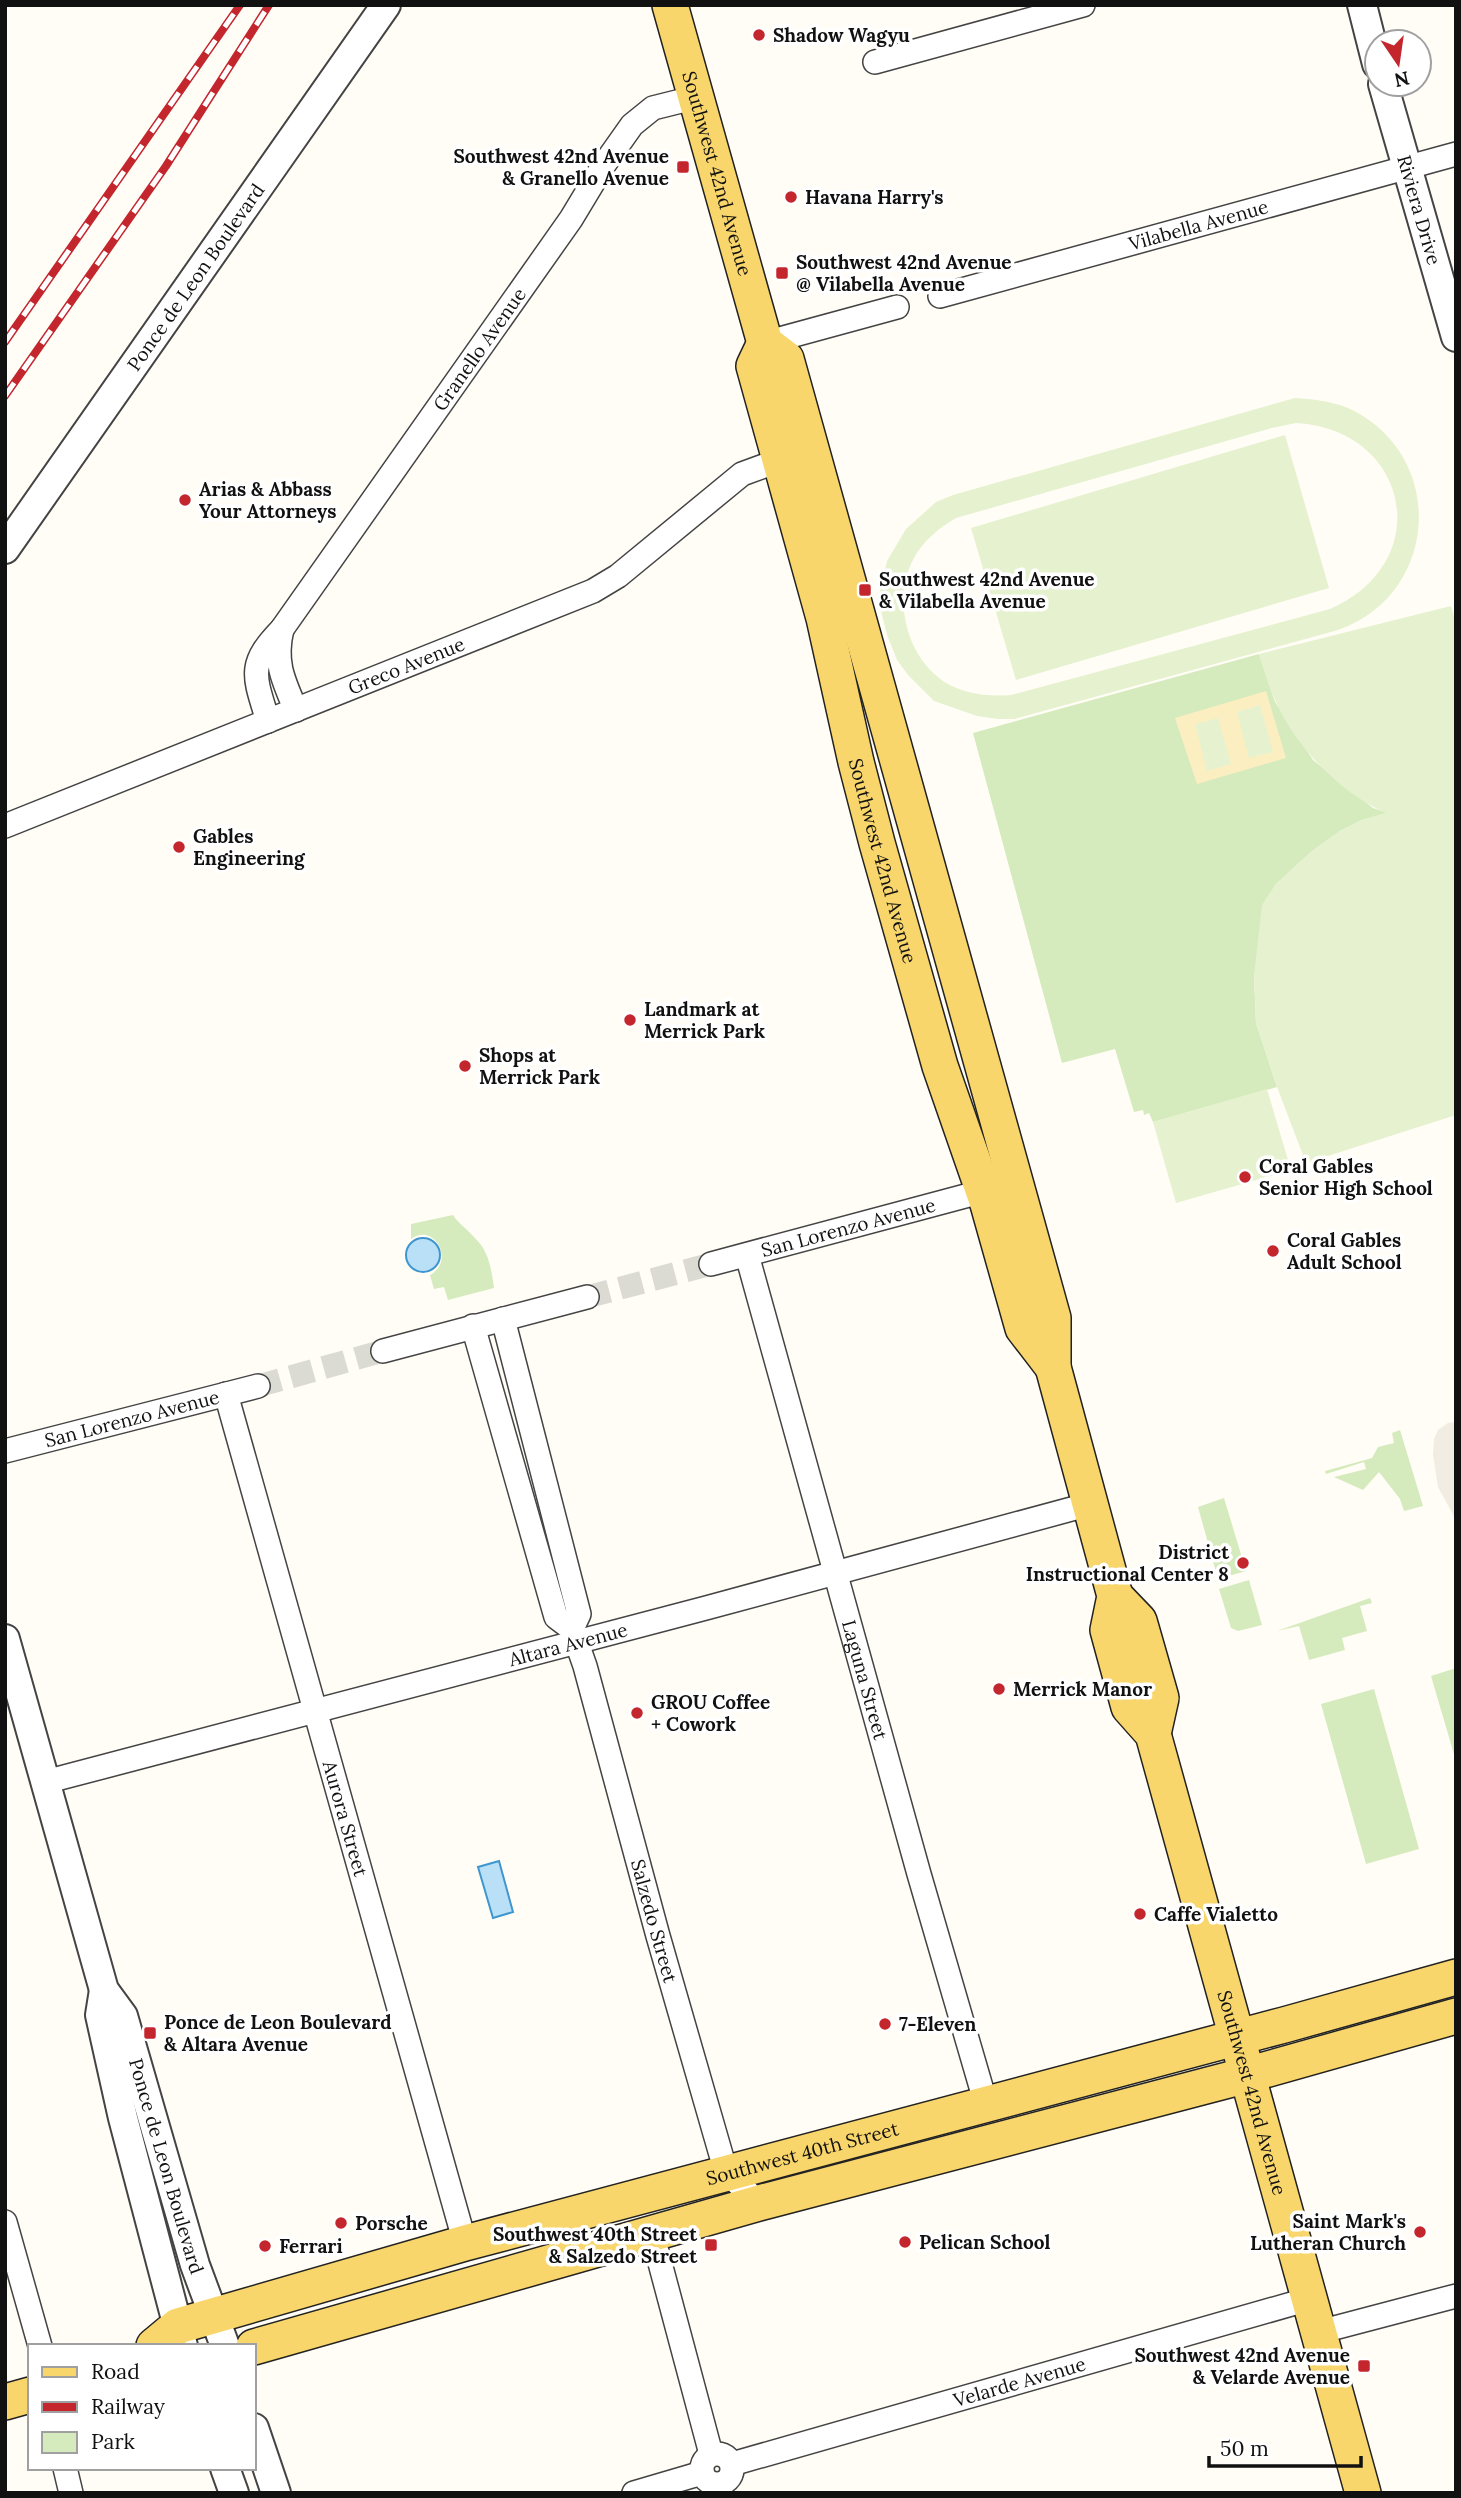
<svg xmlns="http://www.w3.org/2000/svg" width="1461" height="2498" font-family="Lora,serif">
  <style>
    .green { fill: #d5ebbd }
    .sand { fill: #fbeec1 }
    .pitch { fill: #e6f2cf; fill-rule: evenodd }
    .plaza { fill: #f1ede2 }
    .water { fill: #b9e0f7; stroke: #3f96cf; stroke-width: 2 }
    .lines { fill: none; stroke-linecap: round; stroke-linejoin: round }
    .minor-tunnel { stroke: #dbdad3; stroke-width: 23; stroke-dasharray: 23 11; stroke-linecap: butt }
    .minor-casing { stroke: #444; stroke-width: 26 }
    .tertiary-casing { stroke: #444; stroke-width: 32 }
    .primary-casing { stroke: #222; stroke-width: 38 }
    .minor { stroke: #fff; stroke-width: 23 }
    .tertiary { stroke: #fff; stroke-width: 28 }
    .primary { stroke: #f9d66b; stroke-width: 35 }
    .rail-casing { stroke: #c4262e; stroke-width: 8 }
    .rail { stroke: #fff; stroke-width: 5; stroke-dasharray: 16; stroke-linecap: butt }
    .poi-dot { fill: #c4262e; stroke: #fff; stroke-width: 2.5 }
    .labels { text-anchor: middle; stroke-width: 7; stroke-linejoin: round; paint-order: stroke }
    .poi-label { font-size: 19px; font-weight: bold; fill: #111; stroke: #fff; text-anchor: start }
    .street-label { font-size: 19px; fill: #111; stroke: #fff }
  </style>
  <rect width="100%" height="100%" fill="#fffdf5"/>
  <!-- green -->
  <path class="green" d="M1259 654 1275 702 1313 760 1373 808 1388 813 1362 820 1340 831 1311 852 1275 885 1254 976 1256 1023 1277 1087 1153 1122 1149 1113 1144 1115 1143 1110 1134 1112 1115 1049 1062 1063 973 733Z
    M453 1215C459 1224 466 1228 473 1236 489 1251 491 1267 494 1288L448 1300 444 1287 434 1289 430 1275C456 1261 434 1222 411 1239V1224Z
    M1400 1430 1423 1506 1404 1511 1400 1499 1379 1472 1363 1490 1334 1477 1366 1469 1364 1462 1326 1474 1325 1471 1372 1458 1378 1447 1394 1443 1392 1433Z
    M1224 1498 1246 1571 1218 1579 1198 1507Z
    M1249 1580 1262 1625 1238 1631 1231 1628 1219 1589Z
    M1370 1598 1372 1603 1360 1606 1367 1631 1342 1638 1345 1650 1309 1660 1299 1626 1277 1631Z
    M1456 1668V1761L1431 1676Z
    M1374 1689 1419 1849 1366 1864 1321 1704Z"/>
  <!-- sand -->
  <path class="sand" d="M1266 691 1286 758 1197 784 1175 718Z"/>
  <!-- pitch -->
  <path class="pitch" d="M1295 398C1312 399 1331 401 1348 408 1447 453 1441 594 1338 630L1014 719H998L977 716 934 701 908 675 897 660 887 635 878 599 887 561 906 529 936 502 953 495ZM1296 423C1411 430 1436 563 1330 609L1011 695C988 697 963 694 943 681 906 655 892 598 914 558 923 541 939 528 956 518L1272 428Z
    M1285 435 1329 588 1016 680 971 528Z
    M1451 606 1456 623V1115L1306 1163 1277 1087 1256 1023 1254 976 1262 905 1275 885 1311 852 1340 831 1362 820 1386 813C1341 794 1294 745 1275 700 1268 685 1264 669 1259 654Z
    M1260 705 1273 752 1249 758 1237 712Z
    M1218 718 1231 764 1207 771 1195 724Z
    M1267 1089 1291 1170 1176 1203 1153 1122Z"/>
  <!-- plaza -->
  <path class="plaza" d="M1456 1422V1520L1438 1487 1433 1455 1434 1439 1438 1430 1448 1423Z"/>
  <!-- water -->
  <path class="water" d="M406 1255a17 17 0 1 1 34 0a17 17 0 1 1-34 0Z
    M499 1861 513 1912 493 1918 478 1867Z"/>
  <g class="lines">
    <!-- minor-tunnel -->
    <path class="minor-tunnel" d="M587 1297 711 1264
      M258 1386 383 1351"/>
    <defs>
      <g id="minor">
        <path d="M875 62 1083 5"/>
        <path id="s1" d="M940 296 1456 154"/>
        <path d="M765 343 897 307"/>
        <path d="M282 629C274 662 283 680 296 710"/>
        <path id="s2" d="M268 721C254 675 247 665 282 629L571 219 603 166 632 125 653 108 697 97"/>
        <path id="s3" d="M5 826 593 591 618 576 742 474 780 460"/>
        <path id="s4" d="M747 1255 919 1874 986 2104"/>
        <path id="s5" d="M711 1264 984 1191"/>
        <path d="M503 1319 579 1614 572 1629"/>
        <path id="s6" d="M473 1326 556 1617 572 1629 585 1666 658 1936 726 2172 759 2203"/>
        <path d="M383 1351 587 1297"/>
        <path id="s7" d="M226 1394 465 2243"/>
        <path id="s8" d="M5 1451 258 1386"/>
        <path id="s9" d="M45 1782 706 1608 1090 1504"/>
        <path d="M5 2222 40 2346"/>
        <path d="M652 2233 711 2454"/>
        <path d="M1319 2332 1456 2296"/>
        <circle cx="717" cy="2469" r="15"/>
        <path id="s10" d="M732 2464 1309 2299"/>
        <path d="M65 2468 71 2493"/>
        <path d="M634 2493 702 2473"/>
      </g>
      <g id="tertiary">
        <path d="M1362 5 1377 64"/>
        <path id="s11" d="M1383 84 1456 337"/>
        <path id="s12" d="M5 549 386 5"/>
        <path id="s13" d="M5 1639 104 1990 123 2016 195 2265 225 2346"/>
        <path d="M104 1990 100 2015 123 2118 183 2346"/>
        <path d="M254 2428 276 2493"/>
        <path d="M225 2468 234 2493"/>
      </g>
      <g id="primary">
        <path id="s14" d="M670 5 765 343 786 359 1053 1318V1367L1115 1596 1108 1630 1129 1707 1153 1734 1363 2493"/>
        <path id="s15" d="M765 343 754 366 824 618 856 762 877 843 940 1066 988 1204 1023 1328 1053 1367"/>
        <path d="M1115 1596 1139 1621 1161 1698 1153 1734"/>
        <path id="s16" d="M154 2346 178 2326 465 2243 1284 2025 1456 1977"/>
        <path d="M254 2347 759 2203 1247 2075 1456 2016"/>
        <path d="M5 2402 30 2395"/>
      </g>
    </defs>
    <!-- minor casing -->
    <use href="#minor" class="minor-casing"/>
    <!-- tertiary casing -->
    <use href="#tertiary" class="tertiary-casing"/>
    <!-- primary casing -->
    <use href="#primary" class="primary-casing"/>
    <!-- minor -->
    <use href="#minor" class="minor"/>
    <!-- tertiary -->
    <use href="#tertiary" class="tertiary"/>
    <!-- primary -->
    <use href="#primary" class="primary"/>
    <defs>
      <path id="rail" d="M5 342 240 5
        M5 396 166 166 269 5"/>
    </defs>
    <!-- rail casing -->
    <use href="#rail" class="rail-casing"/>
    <!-- rail -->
    <use href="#rail" class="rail"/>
  </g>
  <!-- markers -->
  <g class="poi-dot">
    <circle cx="759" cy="35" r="7"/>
    <rect x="676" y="160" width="14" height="14" rx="3.5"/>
    <circle cx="791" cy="197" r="7"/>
    <rect x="775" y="266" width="14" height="14" rx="3.5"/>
    <circle cx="185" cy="500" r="7"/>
    <rect x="858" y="583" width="14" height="14" rx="3.5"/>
    <circle cx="179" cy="847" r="7"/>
    <circle cx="630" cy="1020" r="7"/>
    <circle cx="465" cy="1066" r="7"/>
    <circle cx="1245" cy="1177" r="7"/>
    <circle cx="1273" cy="1251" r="7"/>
    <circle cx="1243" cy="1563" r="7"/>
    <circle cx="999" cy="1689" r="7"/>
    <circle cx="637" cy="1713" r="7"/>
    <circle cx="1140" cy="1914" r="7"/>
    <circle cx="885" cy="2024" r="7"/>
    <rect x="143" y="2026" width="14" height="14" rx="3.5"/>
    <circle cx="341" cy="2223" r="7"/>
    <circle cx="1420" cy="2232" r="7"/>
    <circle cx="905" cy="2242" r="7"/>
    <rect x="704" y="2238" width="14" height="14" rx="3.5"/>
    <circle cx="265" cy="2246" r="7"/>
    <rect x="1357" y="2359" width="14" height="14" rx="3.5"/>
  </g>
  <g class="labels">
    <!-- poi labels -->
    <g class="poi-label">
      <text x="773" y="42">Shadow Wagyu</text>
      <text x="669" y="163" text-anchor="end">Southwest 42nd Avenue<tspan x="669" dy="22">&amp; Granello Avenue</tspan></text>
      <text x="805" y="204">Havana Harry's</text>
      <text x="796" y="269">Southwest 42nd Avenue<tspan x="796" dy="22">@ Vilabella Avenue</tspan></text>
      <text x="199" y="496">Arias &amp; Abbass<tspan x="199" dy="22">Your Attorneys</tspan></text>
      <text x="879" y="586">Southwest 42nd Avenue<tspan x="879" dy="22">&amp; Vilabella Avenue</tspan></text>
      <text x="193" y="843">Gables<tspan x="193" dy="22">Engineering</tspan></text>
      <text x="644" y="1016">Landmark at<tspan x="644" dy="22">Merrick Park</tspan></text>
      <text x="479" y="1062">Shops at<tspan x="479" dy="22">Merrick Park</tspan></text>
      <text x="1259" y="1173">Coral Gables<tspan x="1259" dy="22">Senior High School</tspan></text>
      <text x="1287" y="1247">Coral Gables<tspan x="1287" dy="22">Adult School</tspan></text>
      <text x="1229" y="1559" text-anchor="end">District<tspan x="1229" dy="22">Instructional Center 8</tspan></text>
      <text x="1013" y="1696">Merrick Manor</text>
      <text x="651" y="1709">GROU Coffee<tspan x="651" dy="22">+ Cowork</tspan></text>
      <text x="1154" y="1921">Caffe Vialetto</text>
      <text x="164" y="2029">Ponce de Leon Boulevard<tspan x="164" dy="22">&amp; Altara Avenue</tspan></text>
      <text x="899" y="2031">7-Eleven</text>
      <text x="1406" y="2228" text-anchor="end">Saint Mark's<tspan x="1406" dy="22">Lutheran Church</tspan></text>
      <text x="355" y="2230">Porsche</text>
      <text x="697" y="2241" text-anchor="end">Southwest 40th Street<tspan x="697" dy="22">&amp; Salzedo Street</tspan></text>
      <text x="919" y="2249">Pelican School</text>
      <text x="279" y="2253">Ferrari</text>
      <text x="1350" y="2362" text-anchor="end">Southwest 42nd Avenue<tspan x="1350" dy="22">&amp; Velarde Avenue</tspan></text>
    </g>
    <!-- street labels -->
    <g class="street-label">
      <text dy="7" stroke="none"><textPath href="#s14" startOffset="175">Southwest 42nd Avenue</textPath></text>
      <text dy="7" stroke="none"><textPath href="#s11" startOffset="131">Riviera Drive</textPath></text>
      <text dy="7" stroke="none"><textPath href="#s1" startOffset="268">Vilabella Avenue</textPath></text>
      <text dy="7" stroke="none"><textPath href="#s12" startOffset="332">Ponce de Leon Boulevard</textPath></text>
      <text dy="7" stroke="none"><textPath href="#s2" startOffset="444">Granello Avenue</textPath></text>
      <text dy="7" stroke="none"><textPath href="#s3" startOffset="432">Greco Avenue</textPath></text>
      <text dy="7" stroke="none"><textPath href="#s15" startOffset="537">Southwest 42nd Avenue</textPath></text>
      <text dy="7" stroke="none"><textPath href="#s5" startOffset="142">San Lorenzo Avenue</textPath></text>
      <text dy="7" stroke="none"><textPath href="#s8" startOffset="131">San Lorenzo Avenue</textPath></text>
      <text dy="7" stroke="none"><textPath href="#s9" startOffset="541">Altara Avenue</textPath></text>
      <text dy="7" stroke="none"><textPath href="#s4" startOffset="441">Laguna Street</textPath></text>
      <text dy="7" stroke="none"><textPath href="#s7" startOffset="441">Aurora Street</textPath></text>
      <text dy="7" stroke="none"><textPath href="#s6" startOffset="626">Salzedo Street</textPath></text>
      <text dy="7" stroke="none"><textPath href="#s14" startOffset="2182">Southwest 42nd Avenue</textPath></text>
      <text dy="7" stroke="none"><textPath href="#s16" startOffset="679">Southwest 40th Street</textPath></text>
      <text dy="7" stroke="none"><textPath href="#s13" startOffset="553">Ponce de Leon Boulevard</textPath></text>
      <text dy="7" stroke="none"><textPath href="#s10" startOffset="299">Velarde Avenue</textPath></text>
    </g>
  </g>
  <!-- border -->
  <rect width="1461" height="2498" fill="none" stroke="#111111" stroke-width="14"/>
  <!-- legend -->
  <rect x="28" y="2344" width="228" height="126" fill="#ffffff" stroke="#a0a0a0" stroke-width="2"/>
  <rect x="42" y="2367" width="35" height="10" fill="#f9d66b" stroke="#a0a0a0" stroke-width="2"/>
  <text x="91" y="2379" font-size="21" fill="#111111">Road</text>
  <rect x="42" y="2402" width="35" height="10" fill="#c4262e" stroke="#a0a0a0" stroke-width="2"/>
  <text x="91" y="2414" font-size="21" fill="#111111">Railway</text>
  <rect x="42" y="2432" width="35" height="21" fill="#d5ebbd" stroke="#a0a0a0" stroke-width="2"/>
  <text x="91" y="2449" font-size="21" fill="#111111">Park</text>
  <!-- north arrow -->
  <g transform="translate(1398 63) rotate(167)"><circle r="33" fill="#ffffff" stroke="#a0a0a0" stroke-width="2"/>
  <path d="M0-5L12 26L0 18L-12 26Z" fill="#c4262e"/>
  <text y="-10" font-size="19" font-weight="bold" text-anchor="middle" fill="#111111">N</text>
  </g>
  <!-- scale -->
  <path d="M1209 2456v10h152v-10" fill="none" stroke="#111111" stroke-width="3.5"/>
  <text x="1220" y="2456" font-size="21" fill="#111111" stroke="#ffffff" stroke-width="5" paint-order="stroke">50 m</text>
</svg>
